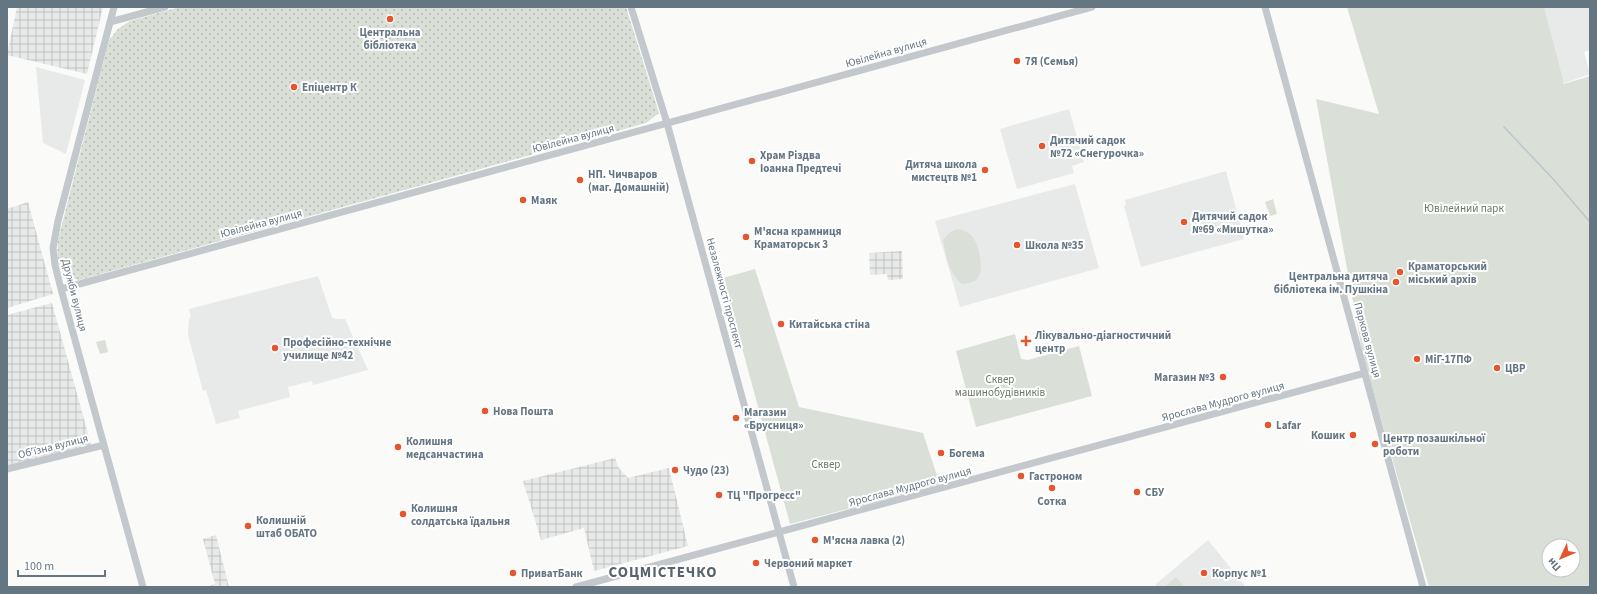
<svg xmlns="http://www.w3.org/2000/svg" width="1597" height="594" font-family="'Source Sans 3',sans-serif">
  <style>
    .built { fill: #e8e9e9 }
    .industrial { fill: url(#industrial-grid) }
    .grass { fill: url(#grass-dots) }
    .park { fill: #dadfd7; fill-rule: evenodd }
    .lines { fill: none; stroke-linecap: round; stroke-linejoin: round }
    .stream { stroke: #bbc7cb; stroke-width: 1.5 }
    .tertiary { stroke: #c3c8cc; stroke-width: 7 }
    .poi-dot { fill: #e4572e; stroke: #fff; stroke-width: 1.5 }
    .labels { text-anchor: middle; stroke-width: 4; stroke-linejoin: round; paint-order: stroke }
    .poi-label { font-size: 11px; font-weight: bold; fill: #657683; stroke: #fff; text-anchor: start }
    .street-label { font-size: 11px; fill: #657683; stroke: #fff }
    .park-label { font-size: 11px; fill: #687a64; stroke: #fff }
    .district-label { font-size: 15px; font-weight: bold; letter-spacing: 1px; fill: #57646e; stroke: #fff }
  </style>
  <defs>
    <pattern id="industrial-grid" width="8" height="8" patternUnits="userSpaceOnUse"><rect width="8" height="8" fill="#e8e9e9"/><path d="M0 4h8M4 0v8" fill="none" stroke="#c0c1c2"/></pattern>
    <pattern id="grass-dots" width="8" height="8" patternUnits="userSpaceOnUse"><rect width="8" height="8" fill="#dadfd7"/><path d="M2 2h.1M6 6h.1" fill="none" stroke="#b4b9b4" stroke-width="1.8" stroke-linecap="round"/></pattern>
  </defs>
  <rect width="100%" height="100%" fill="#fafaf8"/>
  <!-- built -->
  <path class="built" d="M1528 7H1590V50L1584 52 1590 74 1565 83 1544 66Z
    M36 67 85 80 66 154 43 143Z
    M1069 109 1084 162 1072 166 1074 173 1017 189 1000 129Z
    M1226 171 1244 239 1141 267 1124 206 1126 205 1125 200Z
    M1075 184 1099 268 960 307 935 221Z
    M318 276 332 317 336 319H345L368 370 313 385 312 381 288 387 290 397 238 411 240 418 216 424 206 390 203 391 188 335 189 319 191 317 189 309Z
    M1208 540 1246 587H1156V584Z"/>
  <!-- industrial -->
  <path class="industrial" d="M17 7H103L87 74 7 55Z
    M28 202 53 294 7 308V209Z
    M902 251 903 279 888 280 887 274 870 275 869 253Z
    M52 303 92 448 7 466V315Z
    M615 458 619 468 628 478 669 468 688 546 594 571 584 528 541 540 523 481Z
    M216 535 229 587H205L215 584 203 539Z"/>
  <!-- grass -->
  <path class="grass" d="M180 7H626L659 113 646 123 79 280C55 276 57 260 58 240L109 40 118 29 130 21Z"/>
  <!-- park -->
  <path class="park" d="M1347 7H1544L1564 84 1590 76V587H1429L1363 356 1316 99 1379 114ZM1549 546H1573V570H1549Z
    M1273 199 1277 214 1270 216 1265 202Z
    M957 229C962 230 967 231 971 235 979 242 985 271 977 279 973 283 967 283 962 284 948 272 947 258 943 240L950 232Z
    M755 269 799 407 923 433 940 485 790 524 723 278Z
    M1015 334 1021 359 1028 360 1079 346 1092 396 976 427 956 351Z
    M105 340 108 352 100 354 96 342Z
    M1176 577 1183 585 1181 587H1165Z"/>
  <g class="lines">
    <!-- stream -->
    <path class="stream" d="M1504 127 1554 180 1590 222"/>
    <!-- tertiary -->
    <path class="tertiary" d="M114 7 58 221 53 248 55 265 61 289 143 587
      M631 7 667 123 794 587
      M1265 7 1423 587
      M110 22 165 7
      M61 289 1092 7
      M7 469 104 445
      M576 587 1365 373"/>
  </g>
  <!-- markers -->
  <g class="poi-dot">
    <circle cx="390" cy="19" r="4"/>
    <circle cx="1017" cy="61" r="4"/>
    <circle cx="294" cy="87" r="4"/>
    <circle cx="1042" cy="146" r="4"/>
    <circle cx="752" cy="161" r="4"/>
    <circle cx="985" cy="170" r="4"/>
    <circle cx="580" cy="180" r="4"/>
    <circle cx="523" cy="200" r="4"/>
    <circle cx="1184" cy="222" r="4"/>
    <circle cx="746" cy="237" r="4"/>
    <circle cx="1017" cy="245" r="4"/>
    <circle cx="1400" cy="272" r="4"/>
    <circle cx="1396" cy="282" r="4"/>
    <circle cx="781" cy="324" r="4"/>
    <path d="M1024 335h4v4h4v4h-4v4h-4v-4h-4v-4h4z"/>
    <circle cx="275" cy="348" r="4"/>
    <circle cx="1417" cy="359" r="4"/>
    <circle cx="1497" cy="368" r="4"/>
    <circle cx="1223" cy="377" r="4"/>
    <circle cx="485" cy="411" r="4"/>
    <circle cx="736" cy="418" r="4"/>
    <circle cx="1268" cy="425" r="4"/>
    <circle cx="1353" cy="435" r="4"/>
    <circle cx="1375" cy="444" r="4"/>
    <circle cx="398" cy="447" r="4"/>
    <circle cx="941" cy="453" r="4"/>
    <circle cx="675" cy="470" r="4"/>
    <circle cx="1021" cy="476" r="4"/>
    <circle cx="1052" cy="488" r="4"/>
    <circle cx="1137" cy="492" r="4"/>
    <circle cx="719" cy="495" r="4"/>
    <circle cx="403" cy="514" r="4"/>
    <circle cx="248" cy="526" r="4"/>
    <circle cx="815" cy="540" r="4"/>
    <circle cx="756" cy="563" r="4"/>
    <circle cx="513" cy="573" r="4"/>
    <circle cx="1204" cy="573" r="4"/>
  </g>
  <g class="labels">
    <!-- poi labels -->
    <g class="poi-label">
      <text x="390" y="36" text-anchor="middle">Центральна<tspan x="390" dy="13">бібліотека</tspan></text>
      <text x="1025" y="65">7Я (Семья)</text>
      <text x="302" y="91">Епіцентр К</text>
      <text x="1050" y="144">Дитячий садок<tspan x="1050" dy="13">№72 «Снегурочка»</tspan></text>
      <text x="760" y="159">Храм Різдва<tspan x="760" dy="13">Іоанна Предтечі</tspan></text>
      <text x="977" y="168" text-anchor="end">Дитяча школа<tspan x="977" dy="13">мистецтв №1</tspan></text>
      <text x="588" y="178">НП. Чичваров<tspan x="588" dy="13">(маг. Домашній)</tspan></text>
      <text x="531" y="204">Маяк</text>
      <text x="1192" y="220">Дитячий садок<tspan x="1192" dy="13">№69 «Мишутка»</tspan></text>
      <text x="754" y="235">М'ясна крамниця<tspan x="754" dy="13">Краматорськ 3</tspan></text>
      <text x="1025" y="249">Школа №35</text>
      <text x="1408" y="270">Краматорський<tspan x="1408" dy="13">міський архів</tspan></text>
      <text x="1388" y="280" text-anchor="end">Центральна дитяча<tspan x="1388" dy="13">бібліотека ім. Пушкіна</tspan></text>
      <text x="789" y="328">Китайська стіна</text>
      <text x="1035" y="339">Лікувально-діагностичний<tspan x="1035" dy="13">центр</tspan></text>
      <text x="283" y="346">Професійно-технічне<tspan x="283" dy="13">училище №42</tspan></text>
      <text x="1425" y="363">МіГ-17ПФ</text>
      <text x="1505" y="372">ЦВР</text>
      <text x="1215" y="381" text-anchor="end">Магазин №3</text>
      <text x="493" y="415">Нова Пошта</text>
      <text x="744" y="416">Магазин<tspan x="744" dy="13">«Брусниця»</tspan></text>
      <text x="1276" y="429">Lafar</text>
      <text x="1345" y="439" text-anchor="end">Кошик</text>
      <text x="1383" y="442">Центр позашкільної<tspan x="1383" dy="13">роботи</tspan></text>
      <text x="406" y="445">Колишня<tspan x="406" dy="13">медсанчастина</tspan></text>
      <text x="949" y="457">Богема</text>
      <text x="683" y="474">Чудо (23)</text>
      <text x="1029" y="480">Гастроном</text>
      <text x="1145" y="496">СБУ</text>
      <text x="727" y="499">ТЦ "Прогресс"</text>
      <text x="1052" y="505" text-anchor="middle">Сотка</text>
      <text x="411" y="512">Колишня<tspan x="411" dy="13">солдатська їдальня</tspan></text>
      <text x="256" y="524">Колишній<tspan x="256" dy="13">штаб ОБАТО</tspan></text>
      <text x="823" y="544">М'ясна лавка (2)</text>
      <text x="764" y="567">Червоний маркет</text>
      <text x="521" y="577">ПриватБанк</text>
      <text x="1212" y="577">Корпус №1</text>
    </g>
    <!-- street labels -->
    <g class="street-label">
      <text transform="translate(886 52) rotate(-16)" y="4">Ювілейна вулиця</text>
      <text transform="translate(573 138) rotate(-15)" y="4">Ювілейна вулиця</text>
      <text transform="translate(261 223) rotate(-15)" y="4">Ювілейна вулиця</text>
      <text transform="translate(725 293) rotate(75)" y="4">Незалежності проспект</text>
      <text transform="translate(75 295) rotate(76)" y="4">Дружби вулиця</text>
      <text transform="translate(1368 340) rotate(75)" y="4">Паркова вулиця</text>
      <text transform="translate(1223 401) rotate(-15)" y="4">Ярослава Мудрого вулиця</text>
      <text transform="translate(53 446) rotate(-14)" y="4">Об’їзна вулиця</text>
      <text transform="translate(910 486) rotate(-15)" y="4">Ярослава Мудрого вулиця</text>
    </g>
    <!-- park labels -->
    <g class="park-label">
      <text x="1464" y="212">Ювілейний парк</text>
      <text x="1000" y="383">Сквер<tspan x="1000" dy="13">машинобудівників</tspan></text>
      <text x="826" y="468">Сквер</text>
    </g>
    <!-- district labels -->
    <g class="district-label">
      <text x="663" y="577">СОЦМІСТЕЧКО</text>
    </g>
  </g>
  <!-- border -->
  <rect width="1597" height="594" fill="none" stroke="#657683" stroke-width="16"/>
  <!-- north arrow -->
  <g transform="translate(1561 558) rotate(226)"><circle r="19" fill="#ffffff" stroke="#c1c8cd"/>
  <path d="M0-3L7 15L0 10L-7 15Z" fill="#e4572e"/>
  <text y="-6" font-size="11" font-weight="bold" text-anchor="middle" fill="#657683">Пн</text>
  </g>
  <!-- scale -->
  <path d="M18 570v6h87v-6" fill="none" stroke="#657683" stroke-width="2"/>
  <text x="24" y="570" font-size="12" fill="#657683" stroke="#ffffff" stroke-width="3" paint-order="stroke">100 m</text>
</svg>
